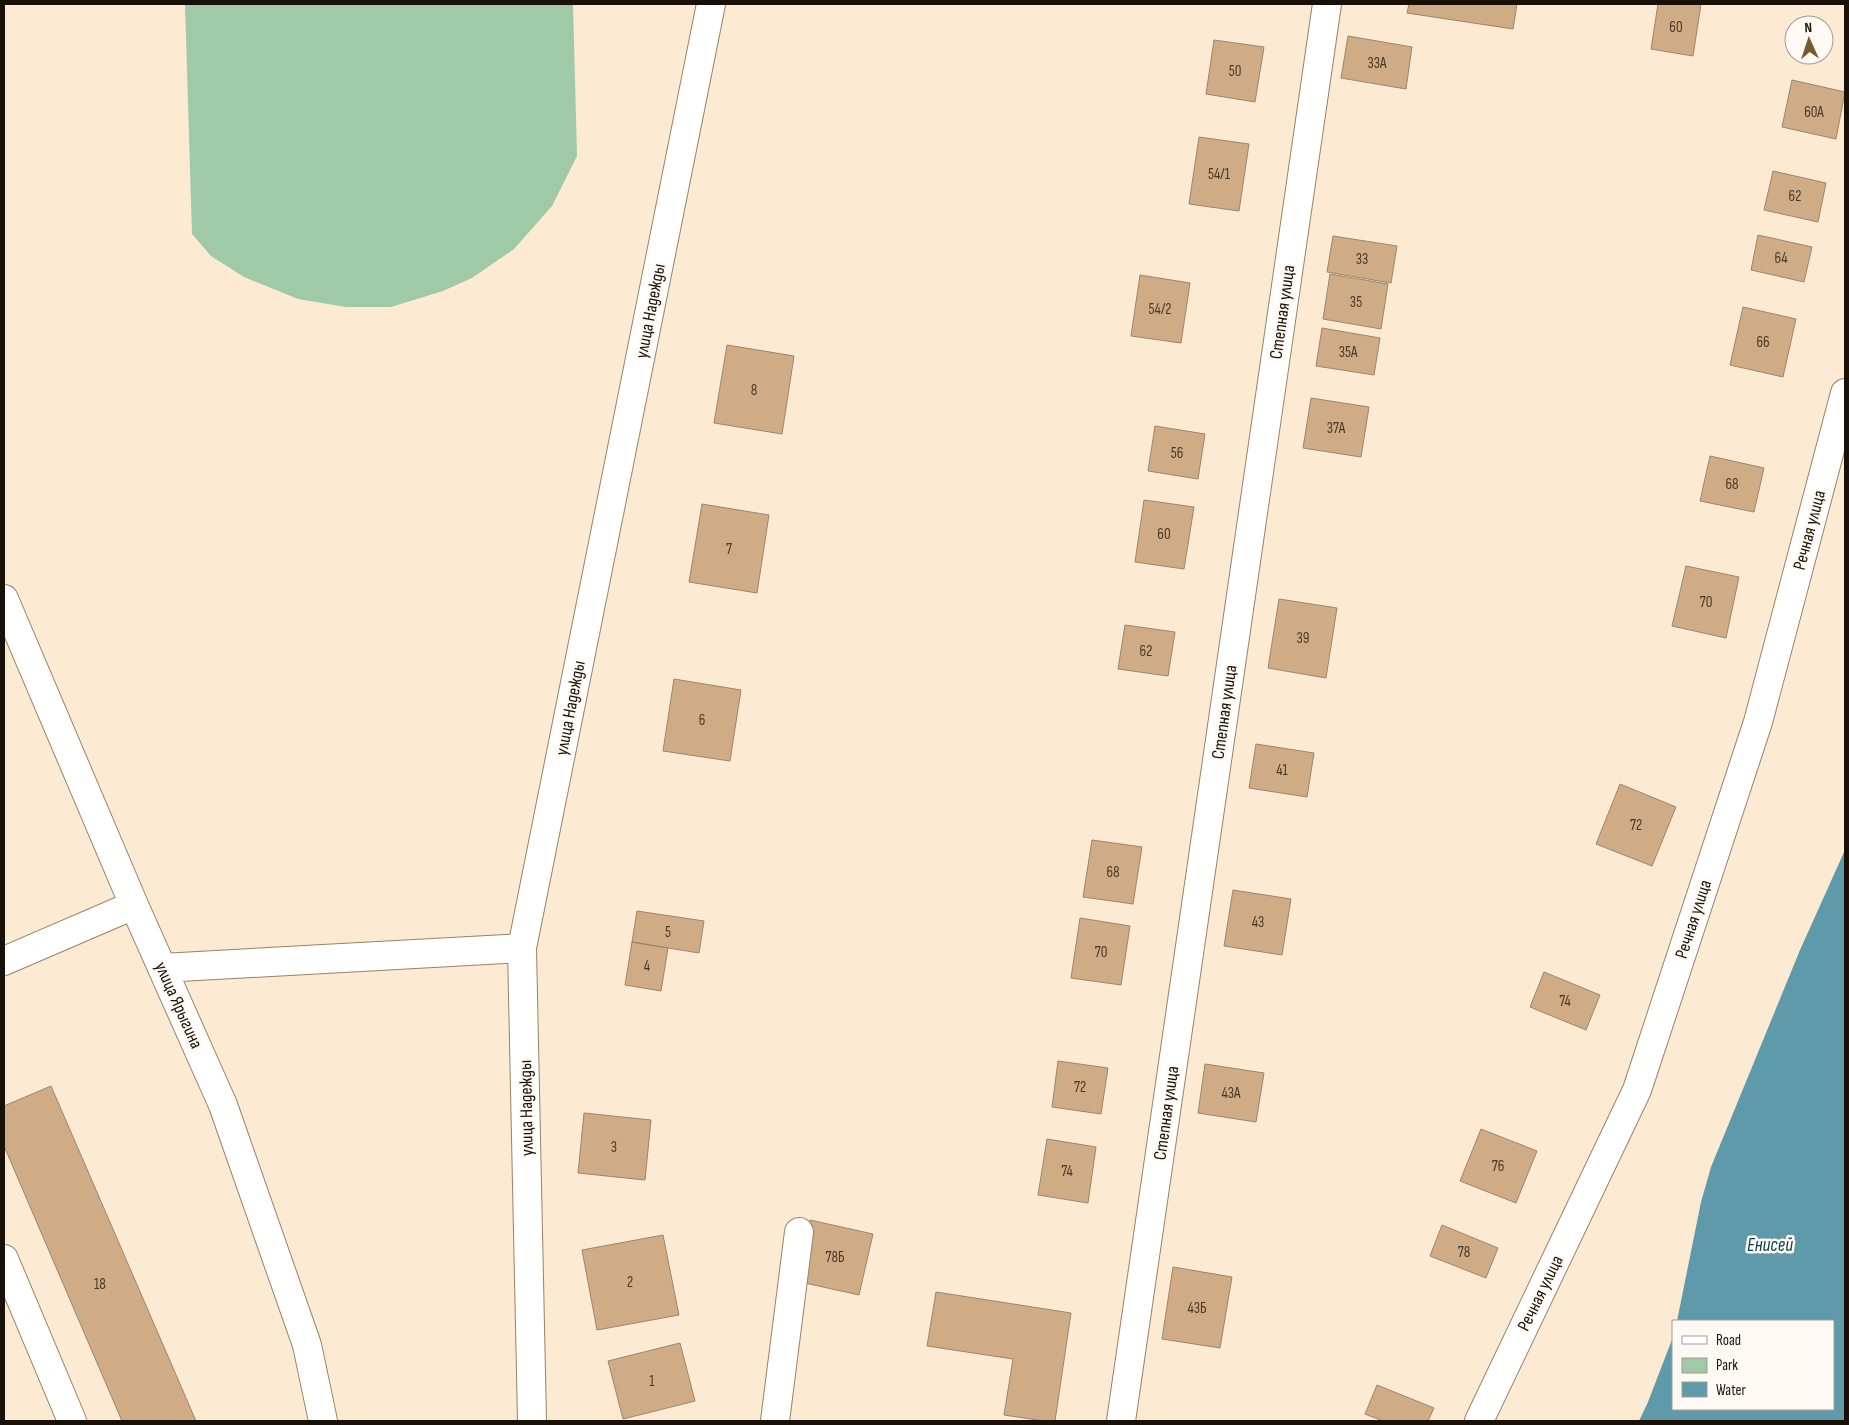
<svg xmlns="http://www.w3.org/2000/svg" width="1849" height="1425" font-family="'Sofia Sans Condensed',sans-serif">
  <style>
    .green { fill: #9fc9a7 }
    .water { fill: #5f9aaa }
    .building { fill: #d0ac86; stroke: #9c856b }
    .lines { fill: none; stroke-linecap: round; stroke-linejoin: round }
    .minor-casing { stroke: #978367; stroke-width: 30 }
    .minor { stroke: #fff; stroke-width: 28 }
    .labels { text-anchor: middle; stroke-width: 5; stroke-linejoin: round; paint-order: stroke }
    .number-label { font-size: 15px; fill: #473827 }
    .street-label { font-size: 18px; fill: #191107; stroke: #fef9f3 }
    .water-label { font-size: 19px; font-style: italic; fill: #0b414e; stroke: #fef9f3 }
  </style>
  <rect width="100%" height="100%" fill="#fcead2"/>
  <!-- green -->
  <path class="green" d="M185 4H573L577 156 552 206 514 249 472 278 443 291 391 307H346L298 299 244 277 211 256 192 234Z"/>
  <!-- water -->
  <path class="water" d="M1845 850V1421H1639L1648 1402 1673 1337V1409H1833V1321H1677L1701 1202 1711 1167 1800 950Z"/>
  <!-- building -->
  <path class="building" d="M1409 4H1517L1513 29 1407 13Z
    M1658 4H1701L1693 56 1651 49Z
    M1348 36 1412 47 1406 89 1341 78Z
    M1214 40 1264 47 1255 102 1206 94Z
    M1792 80 1845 92 1836 139 1782 127Z
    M1199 137 1249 144 1239 211 1189 204Z
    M1773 171 1826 183 1818 222 1764 210Z
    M1758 235 1812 247 1804 282 1751 270Z
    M1333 236 1397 246 1391 283 1327 272Z
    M1330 274 1388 284 1381 329 1323 319Z
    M1140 275 1190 283 1181 343 1131 336Z
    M1743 307 1796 319 1783 377 1730 365Z
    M1322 328 1380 338 1374 375 1316 366Z
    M727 345 794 356 782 434 714 423Z
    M1311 398 1369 407 1361 457 1303 448Z
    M1155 426 1205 434 1198 479 1148 471Z
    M1710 456 1764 468 1754 512 1700 501Z
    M1144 500 1194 507 1184 569 1135 562Z
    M702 504 769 515 757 593 689 582Z
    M1686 566 1739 577 1726 638 1672 626Z
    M1279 599 1337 608 1326 678 1268 668Z
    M1125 625 1175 632 1168 676 1118 669Z
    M674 679 741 690 730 761 663 751Z
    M1256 744 1314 753 1307 797 1249 788Z
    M1620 784 1676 807 1652 866 1596 844Z
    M1092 840 1142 847 1133 904 1083 897Z
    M1233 890 1291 899 1282 955 1224 946Z
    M637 911 704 921 699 953 632 942Z
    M1080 918 1130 926 1121 985 1071 978Z
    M632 942 668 948 661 991 625 985Z
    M1544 972 1600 995 1586 1030 1530 1007Z
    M1058 1061 1108 1068 1101 1114 1052 1107Z
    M1205 1064 1264 1073 1256 1122 1198 1113Z
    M51 1086 196 1421H122L4 1146V1106Z
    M584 1113 651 1120 645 1180 578 1173Z
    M1481 1129 1537 1151 1516 1203 1460 1181Z
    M1047 1139 1096 1147 1088 1203 1038 1195Z
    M810 1220 873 1234 859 1295 796 1281Z
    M1442 1225 1498 1248 1486 1278 1430 1256Z
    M663 1235 679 1315 597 1330 582 1250Z
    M1173 1267 1232 1277 1220 1348 1162 1339Z
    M936 1292 1071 1313 1055 1421H1044L1004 1415 1013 1359 927 1346Z
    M680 1343 695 1401 623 1419 608 1361Z
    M1377 1385 1434 1408 1428 1421H1383L1365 1414Z"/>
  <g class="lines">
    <defs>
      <path id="minor" d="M4 599 134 905 223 1105 307 1345 323 1421
        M4 961 134 905
        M162 968 522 948
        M4 1259 72 1421
        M532 1421 522 948 711 4
        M775 1421 799 1232
        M1121 1421 1327 4
        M1479 1421 1637 1090 1758 722 1845 393"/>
    </defs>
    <!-- minor casing -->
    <use href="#minor" class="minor-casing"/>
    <!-- minor -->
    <use href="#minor" class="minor"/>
  </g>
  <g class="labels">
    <!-- number labels -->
    <g class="number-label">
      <text x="1676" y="32">60</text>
      <text x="1377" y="68">33А</text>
      <text x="1235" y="76">50</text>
      <text x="1814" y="117">60А</text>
      <text x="1219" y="179">54/1</text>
      <text x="1795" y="201">62</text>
      <text x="1781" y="263">64</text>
      <text x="1362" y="264">33</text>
      <text x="1356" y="307">35</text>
      <text x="1160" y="314">54/2</text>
      <text x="1763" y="347">66</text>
      <text x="1348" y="357">35А</text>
      <text x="754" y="395">8</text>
      <text x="1336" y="433">37А</text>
      <text x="1177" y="458">56</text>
      <text x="1732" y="489">68</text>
      <text x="1164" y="539">60</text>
      <text x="729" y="554">7</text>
      <text x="1706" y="607">70</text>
      <text x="1303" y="643">39</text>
      <text x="1146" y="656">62</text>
      <text x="702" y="725">6</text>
      <text x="1282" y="775">41</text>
      <text x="1636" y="830">72</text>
      <text x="1113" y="877">68</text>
      <text x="1258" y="927">43</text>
      <text x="668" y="937">5</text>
      <text x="1101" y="957">70</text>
      <text x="647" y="971">4</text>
      <text x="1565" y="1006">74</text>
      <text x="1080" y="1092">72</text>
      <text x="1231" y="1098">43А</text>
      <text x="614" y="1152">3</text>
      <text x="1498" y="1171">76</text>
      <text x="1067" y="1176">74</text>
      <text x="1464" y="1257">78</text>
      <text x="835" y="1262">78Б</text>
      <text x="630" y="1287">2</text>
      <text x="100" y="1289">18</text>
      <text x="1197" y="1313">43Б</text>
      <text x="652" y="1386">1</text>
    </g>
    <!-- street labels -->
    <g class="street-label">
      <text transform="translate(650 311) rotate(-79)" y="6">улица Надежды</text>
      <text transform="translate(1282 312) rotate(-82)" y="6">Степная улица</text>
      <text transform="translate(1809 530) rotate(-75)" y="6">Речная улица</text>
      <text transform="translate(570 708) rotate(-79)" y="6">улица Надежды</text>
      <text transform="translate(1224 712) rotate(-82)" y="6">Степная улица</text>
      <text transform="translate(1693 919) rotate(-72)" y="6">Речная улица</text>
      <text transform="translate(179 1005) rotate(66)" y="6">улица Ярыгина</text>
      <text transform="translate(526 1108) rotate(-91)" y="6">улица Надежды</text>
      <text transform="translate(1166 1113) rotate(-82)" y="6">Степная улица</text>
      <text transform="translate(1540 1293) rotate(-64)" y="6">Речная улица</text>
    </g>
    <!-- water labels -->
    <g class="water-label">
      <text x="1770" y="1251">Енисей</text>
    </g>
  </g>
  <!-- border -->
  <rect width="1849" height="1425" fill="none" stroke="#191107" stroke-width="10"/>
  <!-- legend -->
  <rect x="1672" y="1320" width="162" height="90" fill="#fef9f3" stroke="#a29c95"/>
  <rect x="1682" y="1336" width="25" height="8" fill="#ffffff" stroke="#a29c95"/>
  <text x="1716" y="1345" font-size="15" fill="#191107">Road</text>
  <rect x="1682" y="1358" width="25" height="15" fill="#9fc9a7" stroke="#a29c95"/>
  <text x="1716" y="1370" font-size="15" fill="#191107">Park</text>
  <rect x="1682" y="1382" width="25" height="15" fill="#5f9aaa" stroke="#a29c95"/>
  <text x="1716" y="1395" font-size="15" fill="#191107">Water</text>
  <!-- north arrow -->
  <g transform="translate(1809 40) rotate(357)"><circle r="24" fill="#fef9f3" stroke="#a29c95"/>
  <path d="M0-4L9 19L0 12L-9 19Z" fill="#77582d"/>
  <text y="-8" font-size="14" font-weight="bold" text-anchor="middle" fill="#191107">N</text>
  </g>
</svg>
